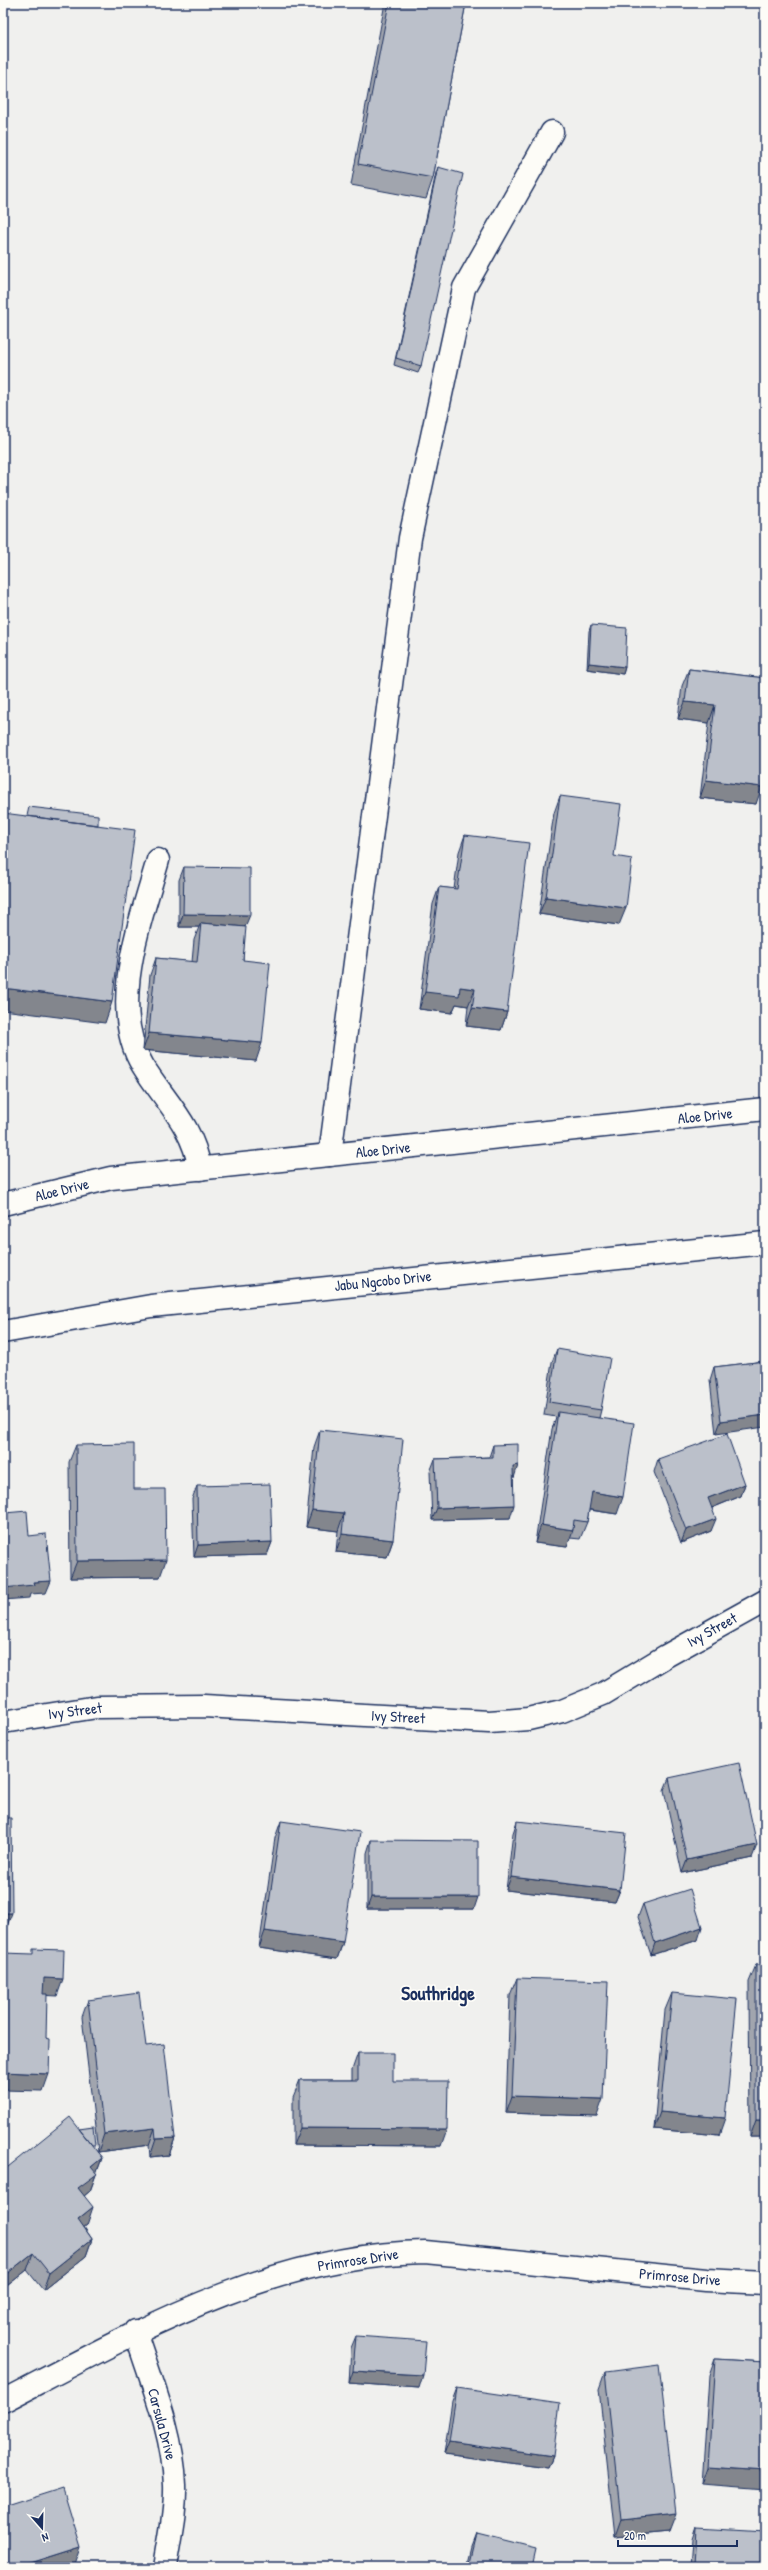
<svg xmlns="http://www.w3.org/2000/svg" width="768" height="2570" font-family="'Patrick Hand',sans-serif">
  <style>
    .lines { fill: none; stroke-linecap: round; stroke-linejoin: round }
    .lane-casing { stroke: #1b2f5e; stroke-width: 25 }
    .street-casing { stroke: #1b2f5e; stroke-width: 25 }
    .secondary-casing { stroke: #1b2f5e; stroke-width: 25 }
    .lane { stroke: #fdfcf7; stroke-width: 22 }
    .street { stroke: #fdfcf7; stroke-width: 22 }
    .secondary { stroke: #fdfcf7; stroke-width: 22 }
    .wall { fill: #a1a5ae; stroke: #1b2f5e }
    .shaded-wall { fill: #83868d; stroke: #1b2f5e }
    .building { fill: #bbc0ca; stroke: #1b2f5e }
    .labels { text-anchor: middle; stroke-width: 3.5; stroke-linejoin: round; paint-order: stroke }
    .street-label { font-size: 15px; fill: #1b2f5e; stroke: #fdfcf7 }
    .district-label { font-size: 19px; font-weight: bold; fill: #1b2f5e; stroke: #fdfcf7 }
  </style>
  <rect width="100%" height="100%" fill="#f0f0ee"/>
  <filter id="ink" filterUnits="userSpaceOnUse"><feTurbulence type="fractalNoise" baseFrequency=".025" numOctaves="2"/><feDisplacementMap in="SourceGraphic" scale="8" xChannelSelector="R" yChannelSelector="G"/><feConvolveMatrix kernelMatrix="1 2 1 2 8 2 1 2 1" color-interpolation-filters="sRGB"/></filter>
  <g filter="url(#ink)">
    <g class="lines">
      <defs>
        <path id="lane" d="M158 860C141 920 107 1008 143 1066 166 1103 192 1124 200 1169
          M330 1155 410 538 464 288 552 132"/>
        <path id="street" d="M3 1204 111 1178 765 1109
          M3 1722 97 1707 204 1706 489 1722 528 1719 562 1711 603 1694 666 1656 765 1601
          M135 2331C151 2381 173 2432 175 2485 176 2512 169 2540 165 2567
          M3 2401C136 2332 271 2254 425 2252L706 2280 765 2283"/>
        <path id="secondary" d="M3 1332 151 1306 765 1243"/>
      </defs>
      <!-- lane casing -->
      <use href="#lane" class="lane-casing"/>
      <!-- street casing -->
      <use href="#street" class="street-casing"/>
      <!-- secondary casing -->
      <use href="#secondary" class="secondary-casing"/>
      <!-- lane -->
      <use href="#lane" class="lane"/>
      <!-- street -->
      <use href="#street" class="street"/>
      <!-- secondary -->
      <use href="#secondary" class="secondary"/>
    </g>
    <!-- wall -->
    <path class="wall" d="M385 3H466L433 178 426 199 351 185Z
      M438 167 421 366 418 373 394 365 436 173Z
      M591 625 625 667 623 674 587 669 589 631Z
      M689 669 765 678 756 804 700 798 709 723 678 719 682 686Z
      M560 796 614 856 619 925 539 914 554 813Z
      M465 835 507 1012 501 1030 466 1026 468 1006 456 1004 452 1013 419 1009 433 904 439 887 454 889 459 852Z
      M184 867 245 927 243 960 256 1061 143 1050 150 975 156 958 192 962 194 940 199 927H179V880Z
      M557 1349 601 1410 599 1418 617 1514 589 1510 587 1522 580 1539 570 1538 567 1547 535 1543 552 1429 556 1417 544 1415 552 1362Z
      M765 1361 716 1434 710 1380 714 1367Z
      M320 1430 393 1540 387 1557 336 1552 338 1531 306 1527 314 1447Z
      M76 1445 134 1489 160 1577 70 1578 69 1462Z
      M493 1445 518 1465 513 1478 510 1518 432 1520 430 1472 435 1459 489 1457Z
      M658 1459 745 1484 741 1496 712 1508 711 1531 681 1543 654 1472Z
      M197 1486 272 1542 267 1555 194 1557 192 1499Z
      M669 1778 752 1858 682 1873 664 1790Z
      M281 1821 343 1942 337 1959 259 1948 275 1838Z
      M517 1821 620 1890 615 1902 506 1890 513 1833Z
      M371 1840 474 1909H367V1853Z
      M643 1904 698 1940 651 1955 638 1917Z
      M756 1965H765V2137H750L749 1982Z
      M517 1978 597 2116 506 2113 510 1995Z
      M672 1993 719 2135 654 2129 665 2010Z
      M88 2000 146 2046 175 2138 169 2155 150 2157 149 2145 98 2152 82 2017Z
      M358 2053 393 2081 441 2146 293 2145V2097L300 2080H352V2070Z
      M94 2148 102 2158 90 2191 84 2196 87 2225 84 2227 92 2239 86 2256 43 2290 27 2270 3 2289V2171Z
      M356 2336 419 2388 349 2383 351 2348Z
      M715 2359 765 2362 702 2484 709 2376Z
      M605 2372 669 2532 615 2537 599 2389Z
      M457 2388 553 2456 548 2468 444 2454 452 2401Z
      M696 2527 765 2567H690L692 2539Z
      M476 2534 532 2567H466L471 2547Z"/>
    <!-- shaded-wall -->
    <path class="shaded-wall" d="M589 663 625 667 623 674 587 669Z
      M685 702 715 705 709 723 678 719Z
      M706 780 762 787 756 804 700 798Z
      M546 897 626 908 619 925 539 914Z
      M183 914 250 915 245 927 201 923 199 927H179Z
      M460 987 475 989 468 1006 456 1004 452 1013 419 1009 425 992Z
      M3 988 112 1002 105 1023 3 1010Z
      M472 1008 507 1012 501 1030 466 1026Z
      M149 1033 262 1043 256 1061 143 1050Z
      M765 1415V1427L716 1434 721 1421Z
      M518 1465 514 1478H508L513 1466Z
      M745 1484 741 1496 704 1511 708 1498Z
      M592 1492 623 1497 617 1514 585 1509Z
      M514 1505 510 1518 432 1520 437 1508Z
      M312 1510 344 1513 338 1531 306 1527Z
      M716 1519 711 1531 681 1543 686 1530Z
      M541 1525 573 1530 567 1547 535 1543Z
      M342 1534 393 1540 387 1557 336 1552Z
      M272 1542 267 1555 194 1557 198 1545Z
      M166 1560 160 1577 70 1578 77 1561Z
      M51 1581 46 1593 30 1594 29 1598 3 1600V1588L33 1582Z
      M757 1845 752 1858 682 1873 687 1860Z
      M511 1877 620 1890 615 1902 506 1890Z
      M371 1897H478L474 1909H367Z
      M3 1913H12L7 1926H3Z
      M702 1927 698 1940 651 1955 655 1943Z
      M265 1931 343 1942 337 1959 259 1948Z
      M44 1978 63 1979 57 1996 37 1995Z
      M3 2072 49 2074 43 2091 3 2090Z
      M512 2096 603 2099 597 2116 506 2113Z
      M660 2112 725 2118 719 2135 654 2129Z
      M756 2120H765V2137H750Z
      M155 2128 149 2145 98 2152 104 2134Z
      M300 2128 447 2129 441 2146 293 2145Z
      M175 2138 169 2155 150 2157 156 2139Z
      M102 2158 90 2191 72 2206 78 2188 91 2167Z
      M93 2207 87 2225 71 2237 78 2219Z
      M92 2239 86 2256 43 2290 49 2273Z
      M33 2253 27 2270 3 2289V2280L4 2276Z
      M353 2371 423 2375 419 2388 349 2383Z
      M449 2441 553 2456 548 2468 444 2454Z
      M708 2467 765 2471V2489L702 2484Z
      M676 2514 669 2532 615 2537 621 2520Z
      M81 2547 75 2564 66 2567H21V2566Z"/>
    <!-- building -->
    <path class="building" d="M389 3H466L433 178 358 164Z
      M438 167 463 174 421 366 396 358Z
      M591 625 627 628 625 667 589 663Z
      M689 669 765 678V765L762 787 706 780 715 705 685 702Z
      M560 796 621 804 614 856 632 859 626 908 546 897Z
      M29 807 98 815V825L27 816Z
      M3 813 135 830 112 1002 3 988Z
      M465 835 529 843 507 1012 472 1008 475 989 460 987 459 996 425 992 439 887 457 889Z
      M184 867 250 868V915L183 914Z
      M201 923 246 927 243 960 270 963 262 1043 149 1033 156 958 197 962Z
      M557 1349 610 1358 601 1410 549 1402Z
      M765 1361V1415L721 1421 714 1367Z
      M558 1412 634 1423 623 1497 592 1492 587 1522 574 1520 573 1530 541 1525Z
      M320 1430 403 1439 393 1540 342 1534 344 1513 312 1510Z
      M727 1434 745 1484 708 1498 716 1519 686 1530 658 1459Z
      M134 1444V1489H165L166 1560 77 1561 76 1445Z
      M518 1444V1465L513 1466 514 1505 437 1508 435 1459 493 1457V1445Z
      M270 1484 272 1542 198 1545 197 1486Z
      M3 1498 5 1513 27 1511 29 1536 46 1534 51 1581 33 1582 34 1585 3 1588Z
      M739 1763 757 1845 687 1860 669 1778Z
      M3 1818H11L12 1913H3Z
      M281 1821 360 1832 343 1942 265 1931Z
      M517 1821 626 1833 620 1890 511 1877Z
      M371 1840 478 1841V1897H371Z
      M690 1889 702 1927 655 1943 643 1904Z
      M33 1949 64 1950 63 1979 44 1978 43 1994H47L46 2038 50 2039 49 2074 3 2072V1953L33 1954Z
      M756 1965H765V2120H756Z
      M517 1978 608 1981 603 2099 512 2096Z
      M139 1993 146 2046 164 2044 175 2138 156 2139 155 2128 104 2134 88 2000Z
      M672 1993 737 1999 725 2118 660 2112Z
      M358 2053H393V2081H448L447 2129 300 2128V2080H358Z
      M70 2117 102 2158 91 2167 97 2174 78 2188 93 2207 78 2219 92 2239 49 2273 33 2253 4 2276 3 2275V2171Z
      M93 2127 95 2145H92L79 2129Z
      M356 2336 426 2341 423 2375 353 2371Z
      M715 2359 765 2362V2471L708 2467Z
      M659 2365 676 2514 621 2520 605 2372Z
      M457 2388 560 2403 553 2456 449 2441Z
      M63 2488 81 2547 21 2566V2567H3V2507Z
      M696 2527 765 2531V2567H694Z
      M476 2534 536 2549 532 2567H468Z"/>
  </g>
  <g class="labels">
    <!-- street labels -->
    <g class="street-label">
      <text transform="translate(705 1116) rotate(-6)" y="5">Aloe Drive</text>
      <text transform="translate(383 1150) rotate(-6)" y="5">Aloe Drive</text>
      <text transform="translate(62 1190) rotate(-14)" y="5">Aloe Drive</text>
      <text transform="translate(383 1281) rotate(-6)" y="5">Jabu Ngcobo Drive</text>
      <text transform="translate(712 1630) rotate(-29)" y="5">Ivy Street</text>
      <text transform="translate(75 1711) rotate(-7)" y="5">Ivy Street</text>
      <text transform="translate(398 1717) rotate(3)" y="5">Ivy Street</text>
      <text transform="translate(358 2260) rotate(-9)" y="5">Primrose Drive</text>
      <text transform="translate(680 2277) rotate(5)" y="5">Primrose Drive</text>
      <text transform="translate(162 2424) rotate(75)" y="5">Carsula Drive</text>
    </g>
    <!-- district labels -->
    <g class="district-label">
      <text x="438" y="2000">Southridge</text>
    </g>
  </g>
  <!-- margin -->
  <rect width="768" height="2570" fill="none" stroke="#fdfcf7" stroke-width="16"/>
  <rect x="8" y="8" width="752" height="2554" fill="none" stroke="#1b2f5e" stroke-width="1.5" filter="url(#ink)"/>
  <!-- north arrow -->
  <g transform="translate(42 2528) rotate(160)" stroke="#fdfcf7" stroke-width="3" paint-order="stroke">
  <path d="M0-3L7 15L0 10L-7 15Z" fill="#1b2f5e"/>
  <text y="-6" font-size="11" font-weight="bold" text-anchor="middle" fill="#1b2f5e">N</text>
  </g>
  <!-- scale -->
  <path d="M618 2540v6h119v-6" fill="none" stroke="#1b2f5e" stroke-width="2"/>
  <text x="624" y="2540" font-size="12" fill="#1b2f5e" stroke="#fdfcf7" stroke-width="3" paint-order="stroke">20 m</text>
</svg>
